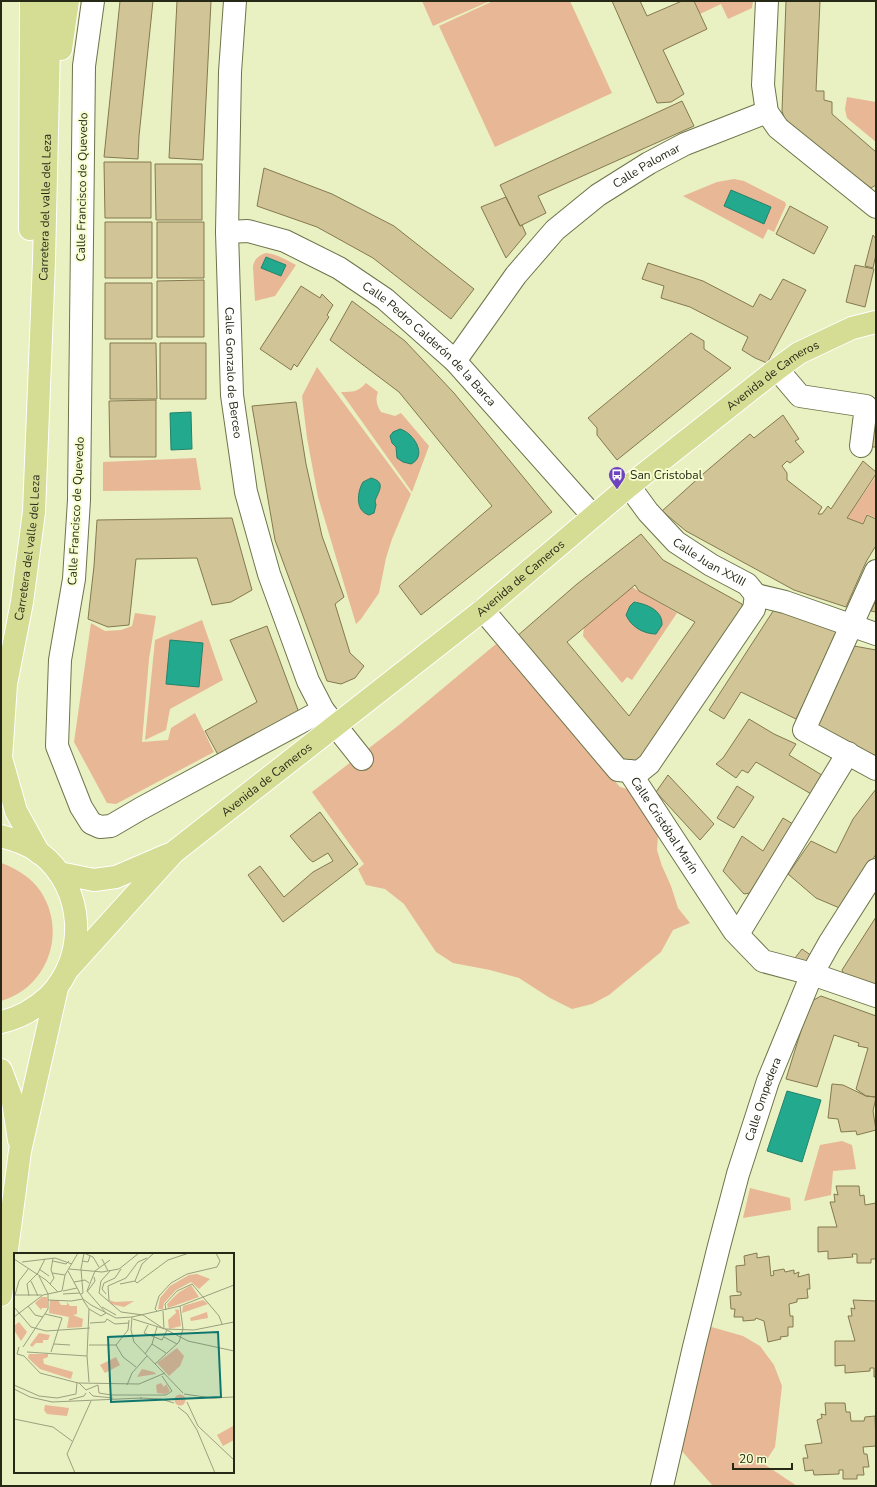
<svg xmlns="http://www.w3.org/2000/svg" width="877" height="1487" font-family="'Nunito Sans',sans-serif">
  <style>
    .green { fill: #e8b796 }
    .water { fill: #23a98d; stroke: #24836a }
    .building { fill: #d1c598; stroke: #84794f; fill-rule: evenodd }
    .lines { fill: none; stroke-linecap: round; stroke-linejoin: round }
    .minor-casing { stroke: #6e744a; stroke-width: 24 }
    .major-casing { stroke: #fff; stroke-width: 24 }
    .minor { stroke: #fff; stroke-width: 22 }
    .major { stroke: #d5dd94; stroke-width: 22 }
    .labels { text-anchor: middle; stroke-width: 4; stroke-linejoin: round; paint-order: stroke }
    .street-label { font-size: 12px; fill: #272917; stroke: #f6fecf }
    .poi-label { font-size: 12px; fill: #272917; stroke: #f6fecf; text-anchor: start }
    .inset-road { fill: none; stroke: #9ba07e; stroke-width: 1 }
    .view { fill: #0f766e; fill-opacity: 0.15; stroke: #0f766e; stroke-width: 2 }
    .inset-edge { fill: none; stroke: #272917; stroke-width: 2 }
  </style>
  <rect width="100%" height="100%" fill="#e9f0c2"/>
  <!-- green -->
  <path class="green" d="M422 1H490L433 26Z
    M493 1H570L612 93 495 147 439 26Z
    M694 1H753L752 8 728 19 721 4 700 14Z
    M847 97 876 102V142L847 118 845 109Z
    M734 179 744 181 785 202 786 205 774 232 768 229 763 239 683 196 717 182Z
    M266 253C277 254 286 260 296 265L275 296 255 301 253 267C254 259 259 255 266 253Z
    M317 367 411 494 392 539 386 558 379 593 361 619 356 624 318 497 307 438 302 396Z
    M366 383 378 392C375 400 377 406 381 412L395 416 401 413 429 446 412 492 341 392C353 392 358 392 366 383Z
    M196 458 201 490 103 491V462Z
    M876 476V518L867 514 862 524 847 518Z
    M632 587 677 613 632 680 627 677 622 683 583 636 584 627Z
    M135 613 156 616 149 659 142 742 168 740 171 728 195 713 214 752 116 804 107 803 74 742 91 623 105 631 121 630 132 626Z
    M202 620 223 680 170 709 166 730 145 740 155 640Z
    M496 644 620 787 627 789 635 795 654 825 658 835 657 850 662 866 671 886 678 908 690 923 673 930 661 952 609 995 592 1004 572 1009 550 998 519 978 490 970 453 963 436 952 404 904 385 889 366 885 358 869 364 864 312 792 399 725Z
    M1 863C16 868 32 878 41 892 67 932 48 988 1 1001Z
    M842 1141 852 1145 856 1169 833 1171 831 1195 804 1201 820 1145Z
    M750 1188 790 1198 791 1210 743 1218Z
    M708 1326 743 1336 760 1346 774 1365 782 1386 775 1447 764 1464 797 1486H713L680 1449Z"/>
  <!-- water -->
  <path class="water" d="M731 190 771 207 764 224 724 206Z
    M266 257 286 265 281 276 261 268Z
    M191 412 192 449 171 450 170 413Z
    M400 429C414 433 428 456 411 464L403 462 397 458 396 447 392 443 390 436 393 432Z
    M371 478C387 482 378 492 375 501L376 505 374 513 369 515C355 511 357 492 363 482Z
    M634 602C646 604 663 610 662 625L656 634C644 634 631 627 626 615L630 606Z
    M170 640 203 643 199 687 166 684Z
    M787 1091 821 1100 802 1162 767 1151Z"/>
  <!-- building -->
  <path class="building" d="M120 1H153L139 136 138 159 104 157Z
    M177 1H211L203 160 169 158Z
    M612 1H640L647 16 682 1H694L707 29 663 50 684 94 671 102 657 103Z
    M786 1H820L816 91H824V100L832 102V114L876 152V185L871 188 792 129 785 120 782 111Z
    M682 101 694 126 538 196 546 213 520 226 500 185Z
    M104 162H151V218H105Z
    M155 164H202V220H156Z
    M264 168 332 194 394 226 474 289 451 319 373 258 317 227 257 206Z
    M506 197 520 226 522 225 526 234 506 258 481 207Z
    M790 206 828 227 814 254 776 234Z
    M105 222H152V278H105Z
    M157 222H204V278H157Z
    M873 235 876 239V254L873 268 865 266Z
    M648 263 703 281 753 307 760 294 771 300 783 279 806 290 767 363 755 358 742 350 748 337 690 307 661 298 664 286 642 279Z
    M855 265 874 269 865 307 846 302Z
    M204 280V337H157V281Z
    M105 283H152V339H105Z
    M301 286 320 298 322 294 333 305 327 315 329 317 297 367 294 364 291 370 260 349Z
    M352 301 405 341 454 393 552 512 421 615 399 586 492 506 399 392 330 340Z
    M691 333 704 341V349L731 368 617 460 597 435V428L588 418Z
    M110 343H156L157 399H110Z
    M160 343H206V399H160Z
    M876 393V447H869Z
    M156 400V457H110L109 401Z
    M296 402 306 464 322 536 344 597 335 604 350 653 364 666 355 678 341 684 327 681 275 540 252 406Z
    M783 415 799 439 795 441 804 452 790 463 787 461 782 466 787 473V480L822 507 818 514H822L828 506 831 509 863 461 876 472V474L847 518 863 524 867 515 876 519V547H875L866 562 846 607 794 590 686 531 662 511 703 474 750 434 754 438Z
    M232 518 252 590 231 602 212 605 197 558 136 559 129 625 108 627 88 619 94 566 97 520Z
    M641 534 663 560 742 604 744 616 640 767 627 768 516 637 577 584ZM635 585 639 591 695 622 629 716 567 642Z
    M876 600V612L871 611Z
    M777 605 842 628 796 719 741 692 724 719 709 710Z
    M267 626 298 710 293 722 222 762 205 731 257 702 230 640Z
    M854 646 876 650V756L817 725Z
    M749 719 774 734 796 744 789 755 825 777 813 795 756 762 748 773 742 770 736 778 716 764 723 758Z
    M668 775 714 824 700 840 656 792Z
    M737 786 754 797 734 828 717 818Z
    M876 789V854L842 909 816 898 788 874 811 841 836 853 853 819Z
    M320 812 358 864 283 922 248 875 260 866 284 897 313 872 333 861 328 853 313 862 309 859 290 836Z
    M783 818 798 827 756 892 744 894 723 871 742 836 763 851Z
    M876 917V992L847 982 842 970Z
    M802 949 812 956 805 965 795 958Z
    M821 996 876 1016V1097L866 1096 856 1089 868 1048 858 1046 859 1043 834 1035 817 1087 786 1079 810 1002Z
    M832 1084 843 1085 866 1096 876 1097 873 1111 876 1130 857 1135 856 1131 841 1132 838 1119 828 1118Z
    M836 1186H859L860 1196 864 1195 865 1205 876 1203V1259H871V1263H857V1254H852L853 1257 828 1259V1251L818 1252V1227H837L830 1202H835L834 1194 838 1195Z
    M757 1253V1258L769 1256 771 1276 774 1275 773 1271 784 1269 785 1272 794 1270V1274L799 1272 798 1277 809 1274 810 1289H807L808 1298 797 1299V1302L789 1304 790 1316H793V1327H788V1336L780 1337 781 1339 768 1342 764 1321 756 1318 755 1320 743 1321V1317H734L735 1309H731L730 1296 741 1295V1292H737L736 1266 745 1265 744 1256Z
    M853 1300 876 1301V1377H874V1368H870V1371L845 1373V1365L835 1366V1341H855L848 1316H852L851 1308 855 1309Z
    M825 1403H845L846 1412H850L851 1421H864L865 1417 875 1416 876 1446 863 1447 864 1454H867L869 1467H863L864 1475H857V1479H843V1470H839V1474L814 1475 813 1470 805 1471 803 1458H808L805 1445 822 1443 817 1420 822 1418 821 1414 826 1415Z"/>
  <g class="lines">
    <defs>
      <g id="minor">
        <path d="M93 1 84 66 79 500 74 579 60 660 57 746 81 807 91 823 100 827 111 826 140 809 323 710"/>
        <path id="s1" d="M235 1 230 72 227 232 232 395 246 492 269 574 308 681 323 710 362 759"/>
        <path d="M767 1 763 85 767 112 778 128 876 207"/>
        <path id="s2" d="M227 232 248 231 285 241 339 268 385 299 455 361 593 516"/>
        <path id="s3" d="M455 361 516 275 555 230 598 195 649 163 685 144 767 112"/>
        <path d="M777 369 800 396 866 406 861 446"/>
        <path id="s4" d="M629 486 648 512 676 542 711 565 747 584 756 595 785 602 876 634"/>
        <path d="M876 571 804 730 876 769"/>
        <path d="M483 610 618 770 639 772 649 764 754 609 756 595"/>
        <path id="s5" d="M629 771 734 931 763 961 812 974 876 996"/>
        <path d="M738 934 848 753"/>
        <path id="s6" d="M662 1486 694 1347 719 1246 738 1174 768 1081 812 974 830 942 876 870"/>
      </g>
      <g id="major">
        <path d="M61 49 68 1"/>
        <path d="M30 229 31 1"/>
        <path d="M6 684 1 758 16 811 39 853"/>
        <path id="s7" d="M1 699 7 679 22 602 34 512 44 261 50 1"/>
        <path d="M1 836C15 840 28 844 40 853 85 887 88 957 49 996 35 1009 20 1018 1 1022"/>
        <path d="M59 873 94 880 116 877 167 855"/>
        <path id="s8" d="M69 968 174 852 483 610 629 486 777 369 799 353 852 328 876 322"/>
        <path d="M1 1070 13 1102 19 1140"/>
        <path d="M1 1295 20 1151 57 988"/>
      </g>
    </defs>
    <!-- minor casing -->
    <use href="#minor" class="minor-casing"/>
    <!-- major casing -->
    <use href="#major" class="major-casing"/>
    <!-- minor -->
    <use href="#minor" class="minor"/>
    <!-- major -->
    <use href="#major" class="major"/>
  </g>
  <!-- icons -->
  <defs>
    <symbol id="bus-pin" viewBox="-11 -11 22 30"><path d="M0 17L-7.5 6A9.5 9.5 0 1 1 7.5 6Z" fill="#6d44bd" stroke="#f6fecf"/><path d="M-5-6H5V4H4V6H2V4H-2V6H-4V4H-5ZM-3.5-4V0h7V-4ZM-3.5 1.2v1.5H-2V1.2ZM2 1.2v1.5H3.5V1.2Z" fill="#fff"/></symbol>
  </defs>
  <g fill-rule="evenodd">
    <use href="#bus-pin" x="607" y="465" width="20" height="27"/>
  </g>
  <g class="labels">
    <!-- street labels -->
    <g class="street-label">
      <text dy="4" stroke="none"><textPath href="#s3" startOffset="277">Calle Palomar</textPath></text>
      <text transform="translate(82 187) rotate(-89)" y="4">Calle Francisco de Quevedo</text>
      <text dy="4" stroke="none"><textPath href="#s7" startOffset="495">Carretera del valle del Leza</textPath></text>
      <text dy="4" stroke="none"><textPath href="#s2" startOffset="238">Calle Pedro Calderón de la Barca</textPath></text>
      <text dy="4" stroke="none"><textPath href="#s1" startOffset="372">Calle Gonzalo de Berceo</textPath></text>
      <text dy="4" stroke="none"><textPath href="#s8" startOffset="922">Avenida de Cameros</textPath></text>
      <text transform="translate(76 511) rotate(-87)" y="4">Calle Francisco de Quevedo</text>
      <text dy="4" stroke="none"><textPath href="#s7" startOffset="154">Carretera del valle del Leza</textPath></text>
      <text dy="4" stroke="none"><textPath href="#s4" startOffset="112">Calle Juan XXIII</textPath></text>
      <text dy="4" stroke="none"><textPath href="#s8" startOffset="598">Avenida de Cameros</textPath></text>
      <text dy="4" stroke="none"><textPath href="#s8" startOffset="274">Avenida de Cameros</textPath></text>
      <text dy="4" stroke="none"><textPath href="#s5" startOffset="65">Calle Cristóbal Marín</textPath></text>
      <text dy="4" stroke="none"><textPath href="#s6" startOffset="400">Calle Ompedera</textPath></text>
    </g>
    <!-- poi labels -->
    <g class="poi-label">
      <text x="630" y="479">San Cristobal</text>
    </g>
  </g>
  <!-- overview -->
  <g transform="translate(14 1253)">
    <rect width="220" height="220" fill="#e9f0c2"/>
    <path d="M183 21 196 26 185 36 177 29 162 37 150 50 149 56H144L146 45 156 33 175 22ZM177 32 185 44 154 55 153 51 164 40ZM28 44H33V55H28L27 57 21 50ZM36 47H44L47 52H53V49L56 53H63V61L59 62 69 66 68 74 53 75 55 64 35 60ZM95 47 101 49 120 48 110 54 97 51ZM189 47 194 51 168 60 169 53ZM161 56 165 57 167 73 155 76 154 67 162 60ZM193 59 194 65 177 68 176 65ZM5 69 13 79 7 88 0 77V73ZM25 80 36 82 34 87H29V90H22L18 94 16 92ZM163 95 170 103 166 113 155 123 143 110ZM15 101H34V104L29 106 30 111 59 119 57 126 26 116 14 105ZM102 104 106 112 91 120 86 112ZM128 116 140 119 142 121 123 124ZM147 130 150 134 152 131 156 138 152 141 143 140 142 132ZM160.5 147a5.5 5.5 0 1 1 11 0a5.5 5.5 0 1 1-11 0ZM31 152 55 155 53 163 33 161 30 157ZM219 173 220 187 209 193 203 182Z" fill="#e8b796"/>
    <path class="inset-road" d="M140 0 128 11 121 28 123 30 154 7 175 0M0 6 32 27 44 39M88 6 94 18M39 8 52 11 55 8M68 8 74 9 76 3M8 9 41 5 58 11M25 16 35 23M55 16 88 19 105 16 125 0M54 18 69 46 77 52 102 65 118 64 117 77 120 89 169 140M96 18 87 28 85 40 107 59 129 62 150 76M38 20 51 22M17 28 24 43M60 29 71 27 75 30M36 31 40 25 37 17 39 5M106 31 121 28M49 38 63 35M73 38 81 18 96 7M73 39 81 28 80 24M49 41 66 40M67 41 69 40 67 16 70 0 79 4 85 14M92 41 88 36 90 30 101 25 107 16M0 42H28M1 42 5 28 15 15M15 43 13 31 24 20 31 6M34 47 57 48 69 46M69 47 75 56 87 63 92 60 73 38M95 48 94 33 112 25 124 9 133 5M14 53 21 62 29 64M0 54 17 74 32 78 76 75M88 54 102 62M75 56 73 103 75 129M152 57 151 51 163 38 178 31 205 63 208 71M143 58 141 56 145 43 157 30 173 21 203 14 206 8 202 0M149 58 150 76M31 61 48 65 37 99M0 64 29 42 48 38 51 22 64 0M118 64 166 53 220 32M119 66 151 76 180 77 220 69M76 70 91 69 93 66 101 71 115 70M134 72 130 80 148 87 153 77M151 76 174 88 220 98M150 84 163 91M40 91 56 92M138 91 152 100M75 92H102M102 92 109 104 122 114M102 92 114 77 115 67M5 94 3 101 10 103M9 94 34 56V41L25 23M13 99 73 103M131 101 138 91 143 74M10 103 26 120 64 130 125 131 151 120M141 111 165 89 169 76 166 53M65 130 72 137 84 132M0 132 25 143 43 145 62 141 63 129M84 132 85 140 97 142H152L158 138 148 123M113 132 118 120 133 103M0 136 16 144 38 149 128 145M75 139 79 143 99 145M170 141 198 145 220 144M126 145 147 146 160 150M55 147 70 143 72 140M173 149 184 173 220 207M164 154 173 161 183 177 201 220M0 166 39 174 58 188M61 220 53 201 77 148"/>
    <path class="view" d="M204 79 207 144 97 149 94 84Z"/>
    <rect width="220" height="220" class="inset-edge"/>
  </g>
  <!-- border -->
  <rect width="877" height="1487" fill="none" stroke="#272917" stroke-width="4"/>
  <!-- scale -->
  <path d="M733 1463v6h59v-6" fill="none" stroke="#272917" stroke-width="2"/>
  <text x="739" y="1463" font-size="12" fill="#272917" stroke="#f6fecf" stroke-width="3" paint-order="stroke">20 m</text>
</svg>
